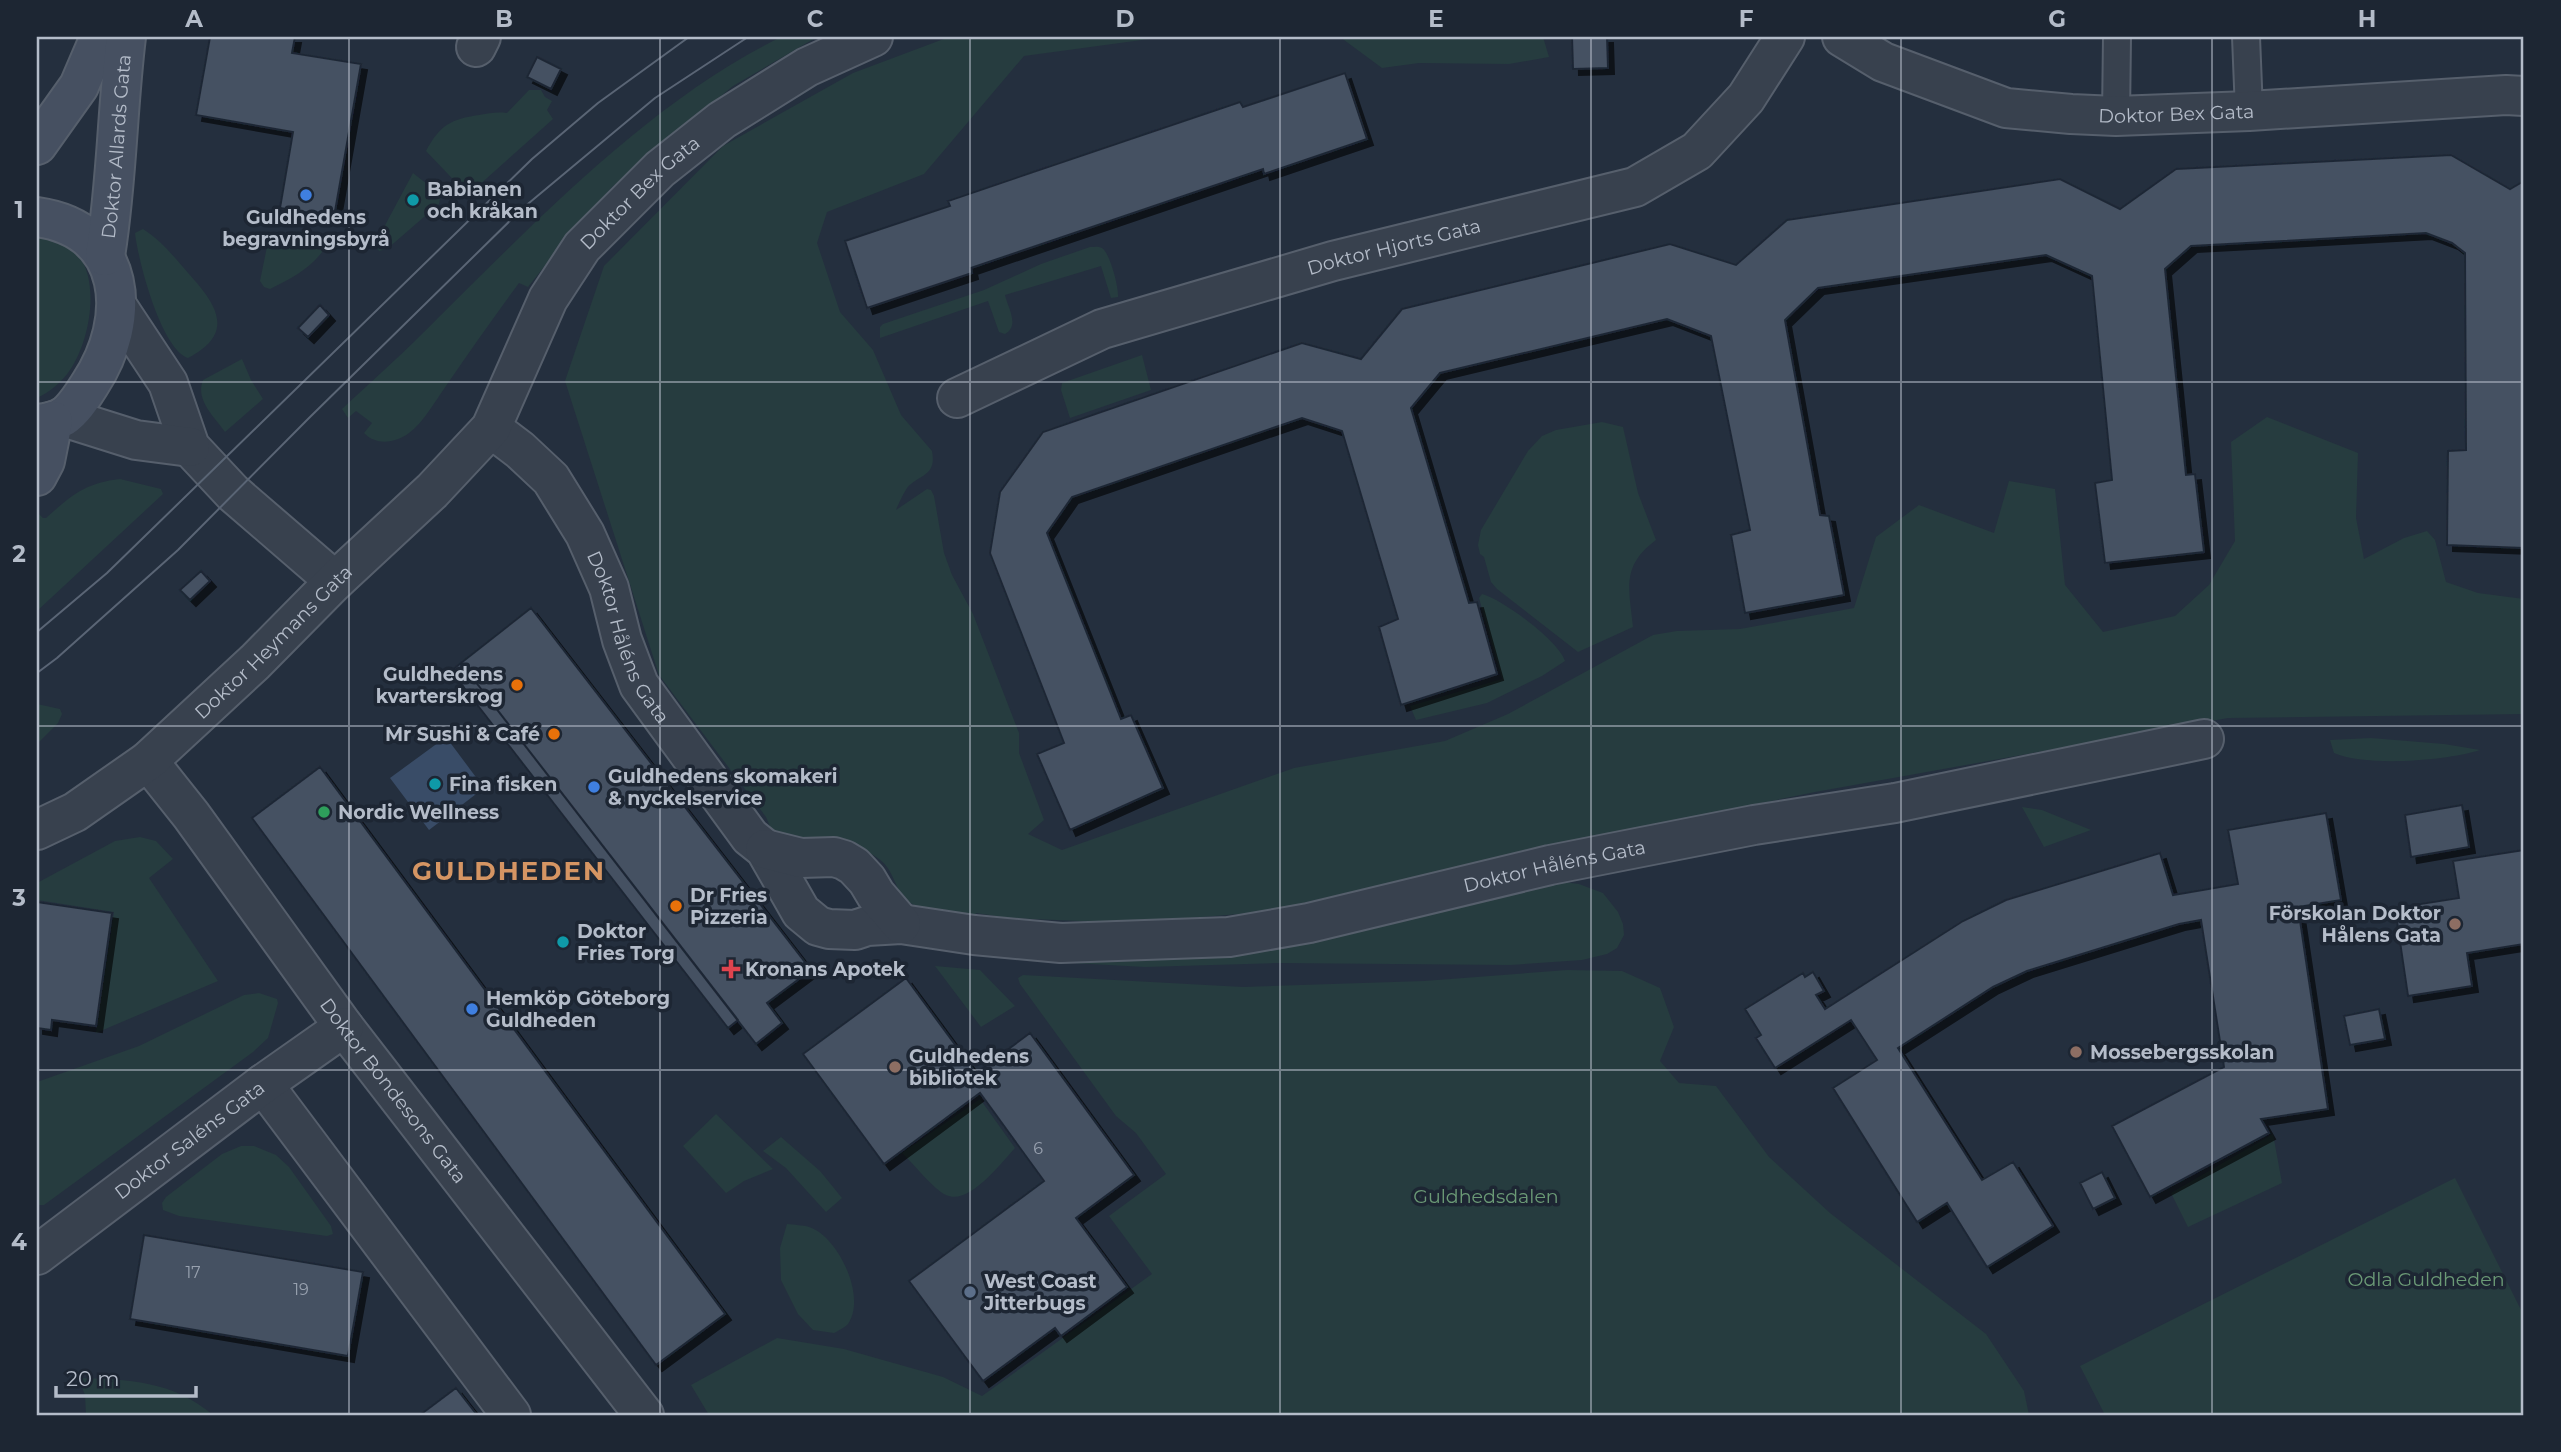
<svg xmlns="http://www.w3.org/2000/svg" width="2561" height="1452" font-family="Montserrat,sans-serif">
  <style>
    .green { fill: #263c3f }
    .water { fill: #394c67 }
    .building { fill: #455162; stroke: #1f2835; stroke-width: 2; filter: url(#shadow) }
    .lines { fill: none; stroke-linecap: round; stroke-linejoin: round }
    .lane-casing { stroke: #565f6c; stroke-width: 30 }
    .street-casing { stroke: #565f6c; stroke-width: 42 }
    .secondary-casing { stroke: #565f6c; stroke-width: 42 }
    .lane { stroke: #38414e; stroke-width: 26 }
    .street { stroke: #38414e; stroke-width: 38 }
    .secondary { stroke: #465061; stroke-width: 38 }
    .tram { stroke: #5a6575; stroke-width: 2 }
    .grid { fill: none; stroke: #b4bcc9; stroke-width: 2; stroke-opacity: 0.55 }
    .shop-dot { fill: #3f7fe0; stroke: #1d2633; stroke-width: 2.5 }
    .culture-dot { fill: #0f9aa8; stroke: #1d2633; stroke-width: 2.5 }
    .food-dot { fill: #e8710a; stroke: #1d2633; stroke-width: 2.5 }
    .leisure-dot { fill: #2e9e5b; stroke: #1d2633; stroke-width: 2.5 }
    .education-dot { fill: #8d6e63; stroke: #1d2633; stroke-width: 2.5 }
    .health-dot { fill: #e0444e; stroke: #1d2633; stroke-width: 2.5 }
    .service-dot { fill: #5c6f8a; stroke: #1d2633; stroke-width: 2.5 }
    .labels { text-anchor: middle; stroke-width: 7; stroke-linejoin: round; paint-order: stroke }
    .number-label { font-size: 16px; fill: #98a1af }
    .street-label { font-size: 19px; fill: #b4bcc9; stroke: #1d2633 }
    .poi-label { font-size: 19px; font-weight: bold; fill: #b4bcc9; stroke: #1d2633; text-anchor: start }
    .park-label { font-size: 19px; fill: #6b9a76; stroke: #1d2633 }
    .district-label { font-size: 26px; font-weight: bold; letter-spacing: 2px; fill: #d59563; stroke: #1d2633 }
    .neatline { fill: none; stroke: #b4bcc9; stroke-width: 2.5 }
    .grid-label { font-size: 23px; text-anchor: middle; font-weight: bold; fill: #b4bcc9 }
  </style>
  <defs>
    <filter id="shadow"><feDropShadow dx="6" dy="6" stdDeviation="0" flood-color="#0009"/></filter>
  </defs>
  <rect width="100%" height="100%" fill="#242f3e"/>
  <!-- green -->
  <path class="green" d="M781 37H817L733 86 612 187 567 238 528 287 519 283C494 317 470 351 446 386 435 401 424 422 409 433 396 443 376 446 364 433L372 423 356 411 348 418 342 409C374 379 407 350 438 318 539 218 652 100 781 37Z
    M949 37H1164L1024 56 924 174 827 212 817 243 840 312 873 350 901 415 932 451C937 477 919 474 907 488 903 494 899 503 896 510L927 489 931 490 934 496 944 553 952 575 973 614 1019 733V753L1044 820 1028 834 1062 850 1294 768 1445 741 1508 714 1653 635 1677 631 1740 629 1854 608 1876 537 1919 505 1994 533 2009 481 2055 489 2065 585 2103 632 2175 616 2209 585 2235 541 2231 442 2267 417 2358 453 2356 518 2364 559 2404 538 2427 531 2435 540 2446 582 2478 593 2524 599V714L2228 718 1815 792 1517 853 1265 912 1125 923 1009 918 976 913V921C956 917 912 912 901 894 892 878 891 865 873 855 847 839 808 839 778 835L771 829 766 817 659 675 565 381 604 266 723 146 853 73Z
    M1340 37H1543L1549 57 1509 64 1419 63 1382 68Z
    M529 90H541L545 97 552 101 547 110 553 119 468 195 426 151C440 125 451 119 479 115 490 113 497 112 507 113Z
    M413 173 441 195 439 204 387 249 379 251 375 244Z
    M143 229C162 241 174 257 189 274 217 305 236 333 188 358 161 349 138 260 135 233Z
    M270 232 329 241C317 265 293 278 270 289L264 287 260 281Z
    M37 233C47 237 63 241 72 248 103 275 90 341 70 370 62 382 50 392 37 398Z
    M1090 247C1094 247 1098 246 1102 248 1110 253 1119 288 1118 297L1111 298 1101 266 1005 295C1008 308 1020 326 1005 334L999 332 988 301 880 338V327L883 324 984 290 1041 264Z
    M1142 355 1151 390 1070 418 1061 390 1062 383Z
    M242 359 251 380 263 399 225 432C214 416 195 400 203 380Z
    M1602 422 1623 427 1638 493 1656 540C1621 566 1629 588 1633 627L1578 652 1497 589 1491 582 1484 557 1480 554 1478 545 1481 530 1528 451 1542 436 1556 430Z
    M120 479 161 489 163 494 37 611V512L43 518H46C72 495 85 483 120 479Z
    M1482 594C1502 599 1559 641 1565 661L1542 676 1487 703 1416 720 1410 706 1502 679 1479 598Z
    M37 704 60 709 62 714 58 723 37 744Z
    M2371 738 2444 744 2480 750C2446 761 2366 767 2334 753L2330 740Z
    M2022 807 2042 810 2091 830 2044 847Z
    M140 837 156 841 173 859 149 878 218 981 96 1033 114 912 37 900V883L115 841Z
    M1563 882 1579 884 1603 893 1618 912 1623 924 1624 935 1617 948 1607 954 1582 960 1510 965 1278 963 1145 967 1035 961 1032 959Z
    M935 966 980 970 1015 1006 981 1027Z
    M1567 970 1622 971 1660 988 1674 1027 1660 1061 1679 1083 1716 1086 1769 1157 1830 1213 1986 1334 2024 1391 2029 1415H709L691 1385 777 1338 844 1349 943 1377 982 1396 1152 1274 1109 1216 1166 1174 1136 1133 1116 1116 1020 984 1018 978 1023 975 1243 987 1424 981Z
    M259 993 277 999 278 1003 268 1038 253 1052 44 1205H37V1082L139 1046 244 995Z
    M980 1099 1015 1148C1001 1163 969 1206 946 1195 933 1189 914 1164 902 1153Z
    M716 1114 773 1169 744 1181 726 1193 683 1146Z
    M2273 1134 2282 1183 2188 1227 2171 1193Z
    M781 1137 820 1171 842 1198 826 1212 786 1168 763 1151Z
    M241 1146H254L276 1155 289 1167 331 1226 333 1234 327 1236 179 1216 163 1210 162 1203 166 1197 222 1154Z
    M2455 1178 2524 1316V1415H2105L2080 1366Z
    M787 1224C794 1225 803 1225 809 1227 838 1236 867 1297 848 1324 845 1327 838 1331 834 1333L813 1330 798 1314 781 1280 780 1248Z
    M78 1378C128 1379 173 1381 213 1415H86L85 1395Z"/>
  <!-- water -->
  <path class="water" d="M446 737 484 788 429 830 390 778Z"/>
  <!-- building -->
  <path class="building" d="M210 37H295L292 53 361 64 334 217 280 208 293 132 196 115Z
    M1572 37H1607L1608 68 1573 69Z
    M537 57 561 69 551 89 527 77Z
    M1345 73 1367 139 1264 174 1263 169 971 268 972 273 867 308 845 241 950 206 948 201 1240 102 1243 107Z
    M2451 155 2510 189 2524 181V548L2447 545 2448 451 2466 450 2465 253 2452 243 2426 233 2191 246 2165 269 2186 475 2195 474 2204 552 2105 563 2095 483 2112 480 2092 276 2046 255 1818 288 1785 320 1820 515 1829 516 1844 595 1745 613 1731 535 1750 530 1711 336 1667 319 1440 373 1411 408 1469 603 1477 602 1497 674 1401 705 1379 627 1398 619 1342 431 1302 418 1072 497 1047 533 1121 719 1131 715 1163 788 1070 830 1037 754 1064 743 990 553 1000 492 1043 432 1302 343 1361 359 1402 309 1670 244 1736 265 1787 220 2060 179 2120 209 2176 169Z
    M320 305 329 315 308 337 298 328Z
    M201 571 210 581 190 600 180 590Z
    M531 608 811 970 767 1003 782 1023 756 1044 461 663Z
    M461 663 738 1020 728 1028 451 671Z
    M320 767 725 1314 656 1365 252 818Z
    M2462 805 2469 847 2411 857 2405 815Z
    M2326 813 2341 900 2298 907 2328 1109 2261 1119 2269 1133 2150 1197 2112 1126 2224 1067 2201 920 2179 924 2027 971 1993 987 1898 1048 1982 1180 2013 1162 2053 1226 1987 1267 1947 1203 1917 1222 1833 1088 1877 1060 1851 1020 1775 1068 1756 1038 1761 1035 1745 1009 1803 973 1805 977 1813 972 1824 991 1816 995 1825 1009 1963 921 2006 900 2160 853 2173 895 2238 884 2228 830Z
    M2524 850V944L2467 953 2472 986 2408 996 2395 908 2459 898 2453 861Z
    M37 902 112 913 96 1026 52 1020 51 1030 37 1028Z
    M906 978 976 1073 1030 1033 1134 1175 1076 1218 1127 1287 1061 1336 1055 1328 983 1381 909 1281 1044 1181 980 1093 884 1164 803 1054Z
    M2379 1009 2385 1039 2350 1045 2344 1016Z
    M2102 1172 2115 1198 2093 1209 2080 1183Z
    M144 1235 363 1272 348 1356 130 1319Z
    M456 1388 477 1415H420Z"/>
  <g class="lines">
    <defs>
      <path id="lane" d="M2246 37 2249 111
        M2116 116 2117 37"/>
      <g id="street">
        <path id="s1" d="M1842 37 1883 62 2006 108 2071 114 2116 116 2249 111 2506 95 2524 96"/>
        <path d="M476 47 481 37"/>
        <path d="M117 306 168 383 190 447 233 493 335 581"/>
        <path id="s2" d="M957 398 1102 329 1333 261 1635 187 1697 151 1746 98 1785 37"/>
        <path d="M63 417 136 440 190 447"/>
        <path id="s3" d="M491 428 520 450 551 479 585 534 609 588 622 640 639 685 750 837 765 849 801 912 818 926 829 929 855 930 867 926 901 924 974 935 1061 943 1229 937 1309 923 1550 865 1754 825 1895 803 2204 739"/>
        <path id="s4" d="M148 761 191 815 344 1027 644 1415"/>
        <path id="s5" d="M37 830 75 812 148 761 255 662 335 581 432 491 491 428 548 299 582 247 660 169 722 120 807 67 873 37"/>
        <path d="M765 849 801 858 834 857 844 860 854 866 867 880 876 895 901 924"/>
        <path d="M263 1084 511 1415"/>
        <path id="s6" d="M37 1255 263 1084 344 1027"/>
      </g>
      <g id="secondary">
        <path d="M37 145 79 86 100 37"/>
        <path d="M37 217C128 230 133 319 90 384 83 395 74 410 63 417 55 422 45 423 37 424"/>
        <path id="s7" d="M105 256C117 183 117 110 126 37"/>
        <path d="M37 476 45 461 53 421"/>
      </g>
    </defs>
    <!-- lane casing -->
    <use href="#lane" class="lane-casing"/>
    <!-- street casing -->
    <use href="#street" class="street-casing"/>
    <!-- secondary casing -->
    <use href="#secondary" class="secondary-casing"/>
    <!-- lane -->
    <use href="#lane" class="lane"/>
    <!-- street -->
    <use href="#street" class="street"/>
    <!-- secondary -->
    <use href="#secondary" class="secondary"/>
    <!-- tram -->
    <path class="tram" d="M37 632 107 573 532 159 598 103 689 37
      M37 673 57 658 178 550 308 419 523 208 655 98 748 37"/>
  </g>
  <!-- grid -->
  <path class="grid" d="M349 37V1415M660 37V1415M970 37V1415M1280 37V1415M1591 37V1415M1901 37V1415M2212 37V1415M37 382H2524M37 726H2524M37 1070H2524"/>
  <!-- markers -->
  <g class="shop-dot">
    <circle cx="306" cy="195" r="7"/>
    <circle cx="594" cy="787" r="7"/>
    <circle cx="472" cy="1009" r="7"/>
  </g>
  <g class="culture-dot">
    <circle cx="413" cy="200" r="7"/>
    <circle cx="435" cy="784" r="7"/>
    <circle cx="563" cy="942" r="7"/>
  </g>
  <g class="food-dot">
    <circle cx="517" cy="685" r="7"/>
    <circle cx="554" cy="734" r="7"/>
    <circle cx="676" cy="906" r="7"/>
  </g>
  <circle class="leisure-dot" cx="324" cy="812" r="7"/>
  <g class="education-dot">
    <circle cx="2455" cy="924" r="7"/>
    <circle cx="2076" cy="1052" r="7"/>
    <circle cx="895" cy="1067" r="7"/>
  </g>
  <path class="health-dot" d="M727.5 958.5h7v7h7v7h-7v7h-7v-7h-7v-7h7z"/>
  <circle class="service-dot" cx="970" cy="1292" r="7"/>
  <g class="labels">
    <!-- number labels -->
    <g class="number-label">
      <text x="1038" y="1154">6</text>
      <text x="193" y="1278">17</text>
      <text x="301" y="1295">19</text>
    </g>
    <!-- street labels -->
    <g class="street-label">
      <text dy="7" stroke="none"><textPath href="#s1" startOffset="350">Doktor Bex Gata</textPath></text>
      <text dy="7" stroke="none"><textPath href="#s7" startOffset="110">Doktor Allards Gata</textPath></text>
      <text dy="7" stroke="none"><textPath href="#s5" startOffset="892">Doktor Bex Gata</textPath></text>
      <text dy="7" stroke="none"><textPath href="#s2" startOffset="464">Doktor Hjorts Gata</textPath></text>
      <text dy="7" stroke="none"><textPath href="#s3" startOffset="256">Doktor Håléns Gata</textPath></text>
      <text dy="7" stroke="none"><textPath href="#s5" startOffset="304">Doktor Heymans Gata</textPath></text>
      <text dy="7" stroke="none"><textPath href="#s3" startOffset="1353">Doktor Håléns Gata</textPath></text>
      <text dy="7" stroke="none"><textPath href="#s4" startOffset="411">Doktor Bondesons Gata</textPath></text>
      <text dy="7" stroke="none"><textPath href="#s6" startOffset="191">Doktor Saléns Gata</textPath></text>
    </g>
    <!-- poi labels -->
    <g class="poi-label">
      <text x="427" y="196">Babianen<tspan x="427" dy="22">och kråkan</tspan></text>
      <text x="306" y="224" text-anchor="middle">Guldhedens<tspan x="306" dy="22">begravningsbyrå</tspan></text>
      <text x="503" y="681" text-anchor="end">Guldhedens<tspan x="503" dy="22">kvarterskrog</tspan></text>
      <text x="540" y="741" text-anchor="end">Mr Sushi &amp; Café</text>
      <text x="608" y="783">Guldhedens skomakeri<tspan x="608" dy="22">&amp; nyckelservice</tspan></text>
      <text x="449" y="791">Fina fisken</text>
      <text x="338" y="819">Nordic Wellness</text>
      <text x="690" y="902">Dr Fries<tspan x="690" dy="22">Pizzeria</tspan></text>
      <text x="2441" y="920" text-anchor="end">Förskolan Doktor<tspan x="2441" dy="22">Hålens Gata</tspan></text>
      <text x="577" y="938">Doktor<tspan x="577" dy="22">Fries Torg</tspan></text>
      <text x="745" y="976">Kronans Apotek</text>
      <text x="486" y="1005">Hemköp Göteborg<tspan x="486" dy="22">Guldheden</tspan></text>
      <text x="2090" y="1059">Mossebergsskolan</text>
      <text x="909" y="1063">Guldhedens<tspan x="909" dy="22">bibliotek</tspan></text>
      <text x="984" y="1288">West Coast<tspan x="984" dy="22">Jitterbugs</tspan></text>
    </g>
    <!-- park labels -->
    <g class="park-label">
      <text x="1486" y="1203">Guldhedsdalen</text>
      <text x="2426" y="1286">Odla Guldheden</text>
    </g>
    <!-- district labels -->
    <g class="district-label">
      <text x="509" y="880">GULDHEDEN</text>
    </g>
  </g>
  <!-- border -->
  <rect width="2561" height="1452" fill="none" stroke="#1d2633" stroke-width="77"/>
  <!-- scale -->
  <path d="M56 1386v10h140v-10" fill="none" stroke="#b4bcc9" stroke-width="3.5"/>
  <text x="66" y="1386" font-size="21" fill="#b4bcc9" stroke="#1d2633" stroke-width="5" paint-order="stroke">20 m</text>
  <rect x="38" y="38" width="2484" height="1376" class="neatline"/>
  <g class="grid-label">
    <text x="194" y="27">A</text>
    <text x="504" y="27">B</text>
    <text x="815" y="27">C</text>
    <text x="1125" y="27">D</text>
    <text x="1436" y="27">E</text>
    <text x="1746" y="27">F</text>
    <text x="2057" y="27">G</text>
    <text x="2367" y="27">H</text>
    <text x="19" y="218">1</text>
    <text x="19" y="562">2</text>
    <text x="19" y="906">3</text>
    <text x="19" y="1250">4</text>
  </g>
</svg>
